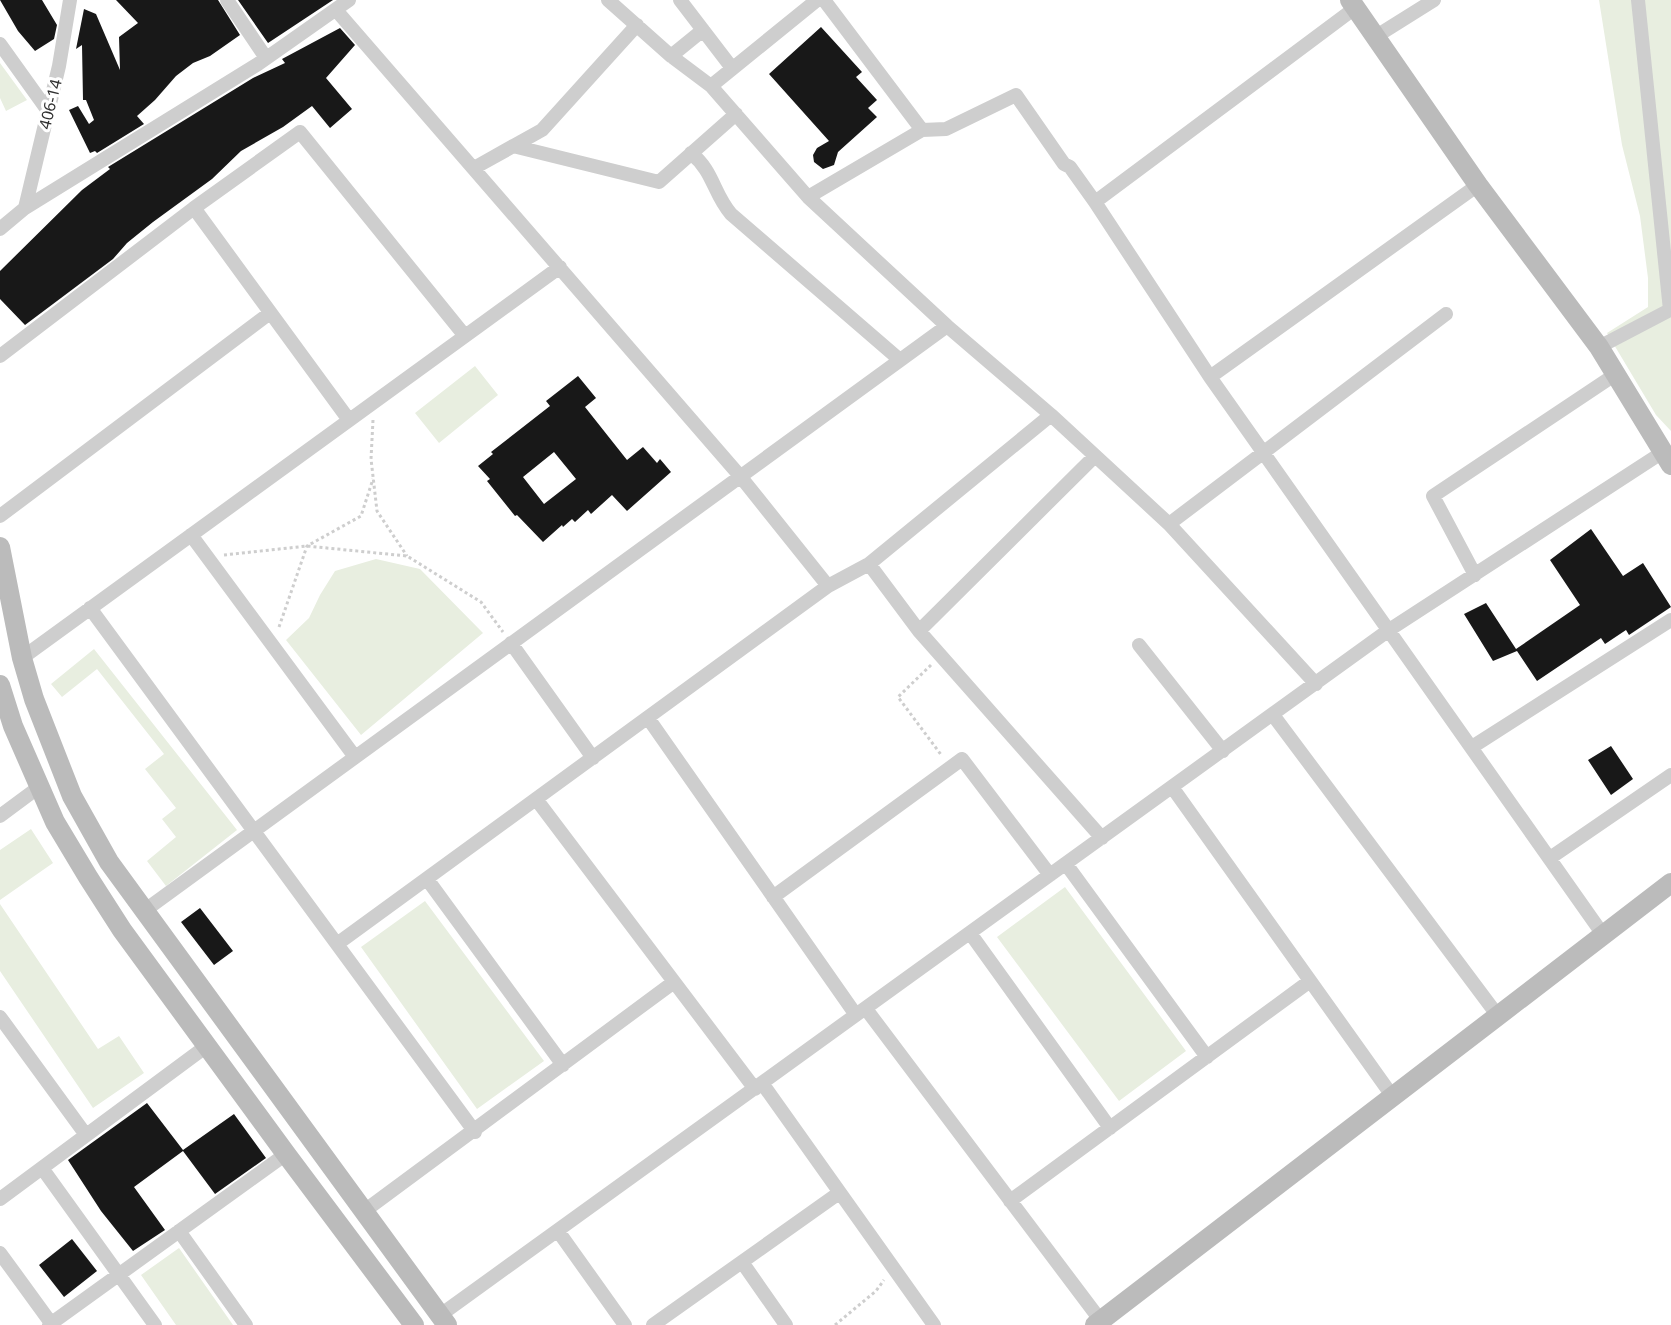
<svg xmlns="http://www.w3.org/2000/svg" width="1671" height="1325" font-family="'Noto Sans',sans-serif">
  <style>
    .green { fill: #e8eee0 }
    .building { fill: #181818; fill-rule: evenodd }
    .lines { fill: none; stroke-linecap: round; stroke-linejoin: round }
    .path { stroke: #cecece; stroke-width: 3; stroke-dasharray: 3 3; stroke-linecap: butt }
    .street { stroke: #cecece; stroke-width: 14 }
    .secondary { stroke: #bbb; stroke-width: 20 }
    .labels { text-anchor: middle; stroke-width: 6; stroke-linejoin: round; paint-order: stroke }
    .street-label { font-size: 16px; fill: #313131; stroke: #fff }
  </style>
  <rect width="100%" height="100%" fill="#fff"/>
  <!-- green -->
  <path class="green" d="M1599 0H1671V431L1656 415 1607 333 1648 307V278L1640 216 1622 145Z
    M0 63 27 100 6 111 0 98Z
    M475 366 498 395 439 443 415 413Z
    M376 559 420 569 483 633 361 735 286 640 309 618 320 595 335 571Z
    M94 649 237 830 166 886 147 861 176 837 162 819 176 808 145 769 164 754 97 669 62 697 51 684Z
    M31 829 53 863 0 900V850Z
    M1065 887 1186 1051 1119 1101 997 937Z
    M425 901 544 1061 477 1109 361 947Z
    M0 904 98 1049 119 1036 144 1073 93 1108 0 971Z
    M179 1248 233 1325H176L141 1275Z"/>
  <!-- building -->
  <path class="building" d="M0 0H42L57 25 54 39 35 51 18 31Z
    M116 0H218L240 35 210 56 193 63 176 76 155 100 137 116 144 124 97 153 95 151 90 153 69 110 78 106 89 124 94 120 86 100H83L82 45 76 49 84 9 96 14 120 70 119 37 138 23Z
    M238 0H333L268 43Z
    M821 27 862 72 856 77 877 100 868 108 877 117 838 152 834 165 823 169 814 162 813 155 817 148 829 141 769 74Z
    M340 28 355 45 326 78 352 109 330 128 312 106 283 127 241 151 212 179 153 222 127 243 113 259 25 325 0 299V271L82 190 110 169 108 167 253 78 285 63 282 59Z
    M578 376 596 398 585 407 627 460 643 447 657 463 660 459 671 472 627 511 612 495 591 514 588 510 575 522 572 519 563 527 562 525 543 542 517 515 515 516 487 481 490 479 478 466 493 454 491 452 550 406 546 401ZM554 452 576 479 544 504 523 477Z
    M1591 529 1623 576 1643 563 1671 607 1629 635 1626 630 1605 644 1601 638 1537 681 1517 651 1493 661 1464 614 1486 603 1516 649 1580 605 1550 560Z
    M1611 746 1633 779 1611 795 1588 760Z
    M200 908 233 951 214 965 181 922Z
    M147 1103 183 1150 234 1114 266 1158 215 1194 183 1151 134 1187 165 1230 133 1251 101 1211 68 1160Z
    M72 1239 97 1271 64 1297 39 1265Z"/>
  <g class="lines">
    <!-- path -->
    <path class="path" d="M373 420 371 459 377 511 407 556
      M224 555 307 546 407 556 481 602 503 632
      M279 627 307 546 361 516 373 479
      M931 665 898 697 942 756
      M835 1325 876 1291 884 1280"/>
    <!-- street -->
    <path class="street" d="M227 0 266 58
      M608 0 671 56 711 86 808 197 947 326 1051 415 1169 524 1316 684
      M680 0 732 68
      M824 0 922 130
      M336 10 740 476 828 586
      M1375 37 1434 0
      M0 44 48 111
      M671 56 703 30
      M711 86 817 0
      M513 146 659 182 736 114
      M691 153C714 172 713 193 731 214L900 360
      M474 168 542 130 637 25
      M808 197 922 130 946 129 1016 95 1064 164 1070 167 1095 202 1210 377 1604 936
      M1095 202 1355 8
      M25 208 59 66 70 0
      M194 208 349 420
      M0 229 25 208 258 64 349 0
      M1599 347 1670 310 1638 0
      M0 356 194 208 300 132 465 336
      M1210 377 1478 185
      M0 516 270 313
      M1169 524 1446 314
      M191 535 355 757
      M869 564 919 631 1102 838
      M1475 575 1433 496 1616 374
      M90 608 475 1132
      M919 631 1095 456
      M511 643 593 758
      M1139 645 1223 751
      M22 658 560 267
      M1273 715 1498 1016
      M648 718 856 1015
      M1472 747 1671 620
      M1172 787 1393 1097
      M536 799 755 1089
      M0 816 39 787
      M1550 858 1671 775
      M1066 864 1207 1057
      M427 879 563 1065
      M773 897 962 759 1050 875
      M144 911 947 326
      M970 933 1110 1128
      M337 944 828 586 869 564 1051 415
      M866 1009 1101 1321
      M0 1017 86 1135
      M762 1083 934 1325
      M42 1168 155 1325
      M0 1199 208 1045
      M1010 1201 1310 981
      M363 1212 674 982
      M179 1231 246 1325
      M558 1231 625 1325
      M0 1253 51 1323
      M742 1262 786 1325
      M439 1316 1389 630 1663 452
      M49 1325 286 1154
      M653 1325 839 1193"/>
    <!-- secondary -->
    <path class="secondary" d="M1350 0 1478 185 1599 347 1671 465
      M0 547 22 658 34 699 72 796 109 862 447 1325
      M0 685 13 726 55 822 88 877 122 930 286 1154 414 1325
      M1095 1325 1671 883"/>
  </g>
  <g class="labels">
    <!-- street labels -->
    <g class="street-label">
      <text transform="translate(50 104) rotate(-76)" y="6">406-14</text>
    </g>
  </g>
</svg>
